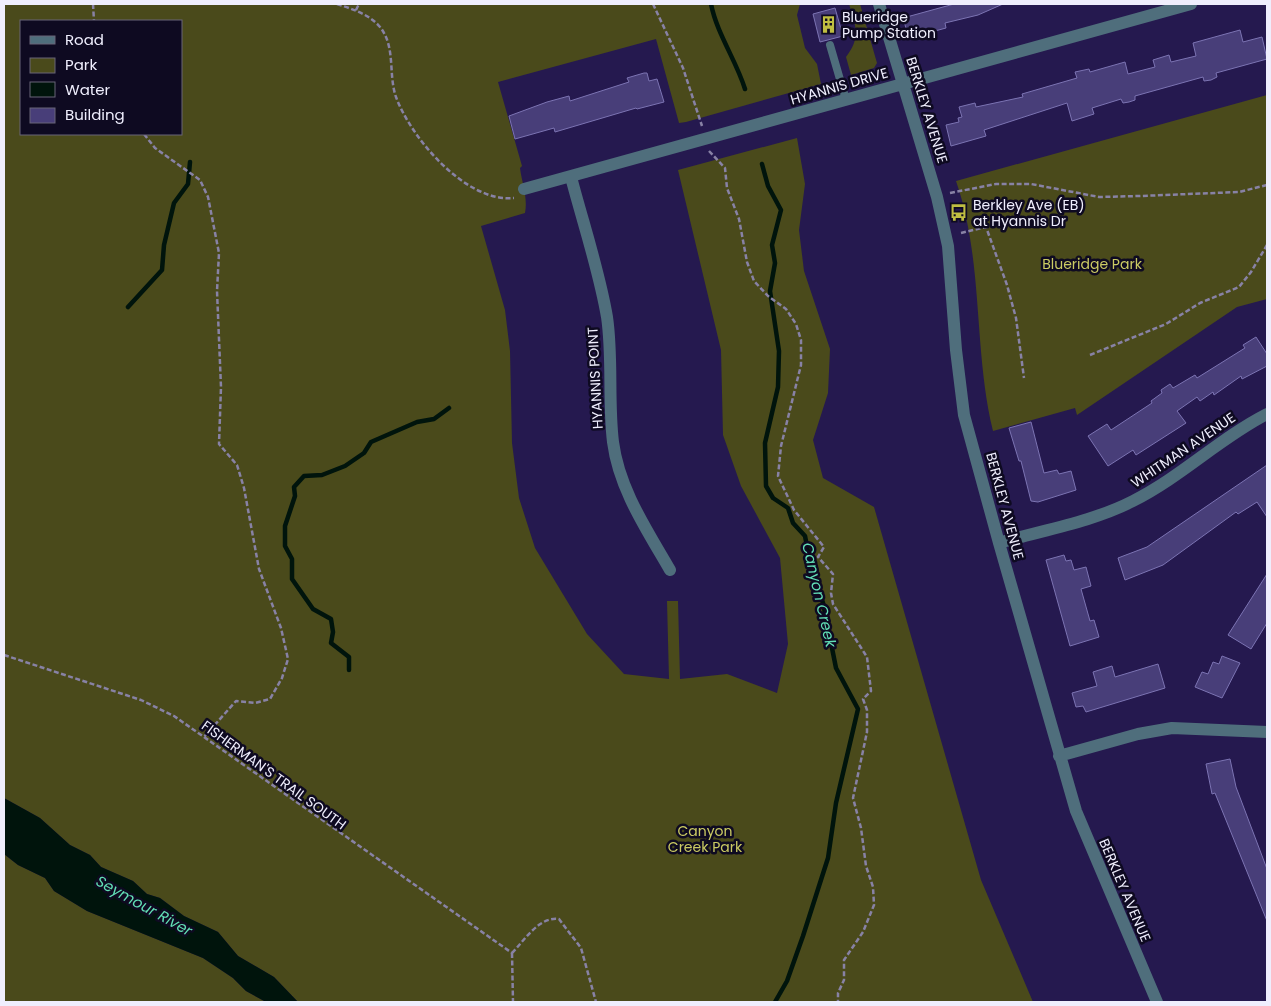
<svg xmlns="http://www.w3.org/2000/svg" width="1271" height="1006" font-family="Poppins,sans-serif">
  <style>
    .green { fill: #4a4a1b; fill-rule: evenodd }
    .water { fill: #00140c }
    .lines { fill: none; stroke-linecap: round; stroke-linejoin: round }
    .stream { stroke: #00140c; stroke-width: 4.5 }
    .building { fill: #483e79; stroke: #7c74b3 }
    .path { stroke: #8882a5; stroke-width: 2.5; stroke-dasharray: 5 2.5; stroke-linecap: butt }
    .lane { stroke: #4f6e7c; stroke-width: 8 }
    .street { stroke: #4f6e7c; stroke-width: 12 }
    .labels { text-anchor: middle; stroke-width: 5; stroke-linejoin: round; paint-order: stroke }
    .poi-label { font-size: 14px; fill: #efeefd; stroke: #0e0a21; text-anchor: start }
    .street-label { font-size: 14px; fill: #efeefd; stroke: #0e0a21 }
    .park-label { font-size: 14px; fill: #cbcb63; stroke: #0e0a21 }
    .water-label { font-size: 15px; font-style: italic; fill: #62dfb6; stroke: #0e0a21 }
  </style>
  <rect width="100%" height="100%" fill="#25194f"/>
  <!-- green -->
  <path class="green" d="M4 4H800L797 15 805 48 817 64 821 84 686 122 679 123 656 39 498 82 522 166 520 168C522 184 528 197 525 213L481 226 505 310 510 351 512 443 519 498 535 548 587 634 624 674 669 679 667 601H678L680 679 727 674 777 693 788 644 780 558 741 486 723 435 721 350 678 170 797 138 805 184 799 230 804 271 830 349 828 393 813 440 823 478 874 507 981 880 1033 1002H298L274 977 238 956 218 932 184 916 160 898 147 894 133 881 101 867 90 855 70 845 40 818 4 798ZM21 21H181V134H21Z
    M849 4H860L877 63 874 68 851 75 846 57C861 37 856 27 849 4Z
    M1267 95V299L1237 307 1077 415 1075 408 993 431C973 348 984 262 956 181Z
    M4 854 18 865 45 878 54 891 87 911 203 958 233 978 246 991 266 1002H4Z"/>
  <!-- water -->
  <path class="water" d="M4 798 40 818 70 845 90 855 101 867 133 881 147 894 160 898 184 916 218 932 238 956 274 977 298 1002H266L246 991 233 978 203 958 87 911 54 891 45 878 18 865 4 854Z"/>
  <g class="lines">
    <!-- stream -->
    <path class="stream" d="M711 4C717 34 736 60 745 89
      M762 164 768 186 781 210 772 245 775 263 770 291 779 351 778 387 765 443 766 486 773 498 788 508 793 523 805 536 810 562 823 603 836 668 858 709 836 803 828 858 803 936 787 981 775 1002
      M128 307 162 270 164 245 174 203 188 184 190 162
      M349 670V657L331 643 333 632 331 619 313 609 292 579V559L285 546V526L295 496 294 487 304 476 322 475 345 466 364 453 371 442 417 422 434 419 449 408"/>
  </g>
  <!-- building -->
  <path class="building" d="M954 4H1003L978 15 945 23 946 28 909 38 903 18Z
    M835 8 843 36 820 42 813 14Z
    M1240 30 1243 42 1262 37 1267 59 1216 73 1217 77 1211 80 1204 81 1203 77 1135 96V100L1129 102 1123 103 1121 99 1092 108 1094 114 1072 121 1067 103 984 130 986 136 951 146 946 125 959 122 958 118 962 117 959 107 975 103 976 107 1023 97 1022 94 1077 78 1075 72 1089 69 1090 72 1125 62 1128 74 1155 67 1153 60 1169 55 1171 62 1196 56 1193 43Z
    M644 73H647L649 81 657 79 664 102 637 109 636 108 555 132 554 128 515 139 509 116 547 102 569 96 570 101 629 82 627 78Z
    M1256 337 1267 354V366L1242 379 1241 376 1214 395 1213 392 1200 401 1197 397 1177 411 1186 423 1136 455 1133 450 1108 466 1088 436 1107 424 1111 430 1152 403 1151 401 1162 393 1161 390 1170 384 1173 388 1195 375 1197 378 1245 348 1243 345Z
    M1031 422 1044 473 1057 470 1059 474 1071 471 1076 490 1038 502 1031 501 1021 461H1019L1009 428Z
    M1267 465V517L1257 502 1238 514 1236 512 1163 565 1125 580 1118 558 1147 547Z
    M1064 555 1066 561 1071 560 1074 570 1086 567 1091 586 1081 589 1090 621 1094 620 1099 637 1070 646 1046 560Z
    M1267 574V623L1251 649 1228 635Z
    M1222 656 1240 663 1222 698 1195 687 1202 672 1208 674 1213 662 1219 664Z
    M1158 664 1165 688 1086 712 1083 706 1076 707 1072 693 1097 686 1093 672 1112 666 1115 677Z
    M1230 759 1236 787 1267 869V921L1215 793 1212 794 1206 764Z"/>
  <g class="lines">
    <!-- path -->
    <path class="path" d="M93 4 94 21
      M337 4C352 9 369 14 380 27 396 47 388 74 396 97 411 138 466 203 514 198
      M653 4 683 68 702 126
      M356 10 359 4
      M144 134 155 148 200 180 208 197 219 253 217 291 221 387 219 444 237 465 244 488 259 569 281 628 288 659 282 678 270 699 255 703 236 701 204 737
      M709 151 725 168 727 188 739 219 747 262 754 281 768 296 786 309 796 324 801 340V365L781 446 778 476 794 510 824 547 818 557 833 574 831 593 833 604 867 657 871 691 863 699 867 710V732L853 798 861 828 866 866 873 887 874 905 863 932 844 960V980L838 993V1002
      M950 193 996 184H1031L1099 197 1140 196 1239 192 1267 185
      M961 233 986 227 1007 285 1016 318 1024 378
      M1090 355 1166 324 1200 303 1239 287 1251 272 1267 245
      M4 655 141 700 174 716 512 953
      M512 953C524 941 539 916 559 919L581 948 596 1002
      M512 953 513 1002"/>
    <!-- lane -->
    <path class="lane" d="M830 45 846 100"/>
    <!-- street -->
    <path class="street" d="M879 4 937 197 948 246 956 350 964 415 999 543 1076 811 1157 1002
      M571 177C583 223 599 270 607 317 613 358 608 401 613 442 619 489 647 530 670 570
      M524 189 1191 4
      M999 543C1043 530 1092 522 1133 501 1181 477 1220 438 1267 414
      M1059 756 1138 734 1172 728 1267 732"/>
  </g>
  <!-- icons -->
  <defs>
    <symbol id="building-bare" viewBox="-9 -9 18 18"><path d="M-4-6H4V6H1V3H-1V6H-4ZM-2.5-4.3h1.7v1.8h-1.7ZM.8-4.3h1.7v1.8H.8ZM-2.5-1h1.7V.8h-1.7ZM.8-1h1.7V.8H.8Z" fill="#bfbe41" stroke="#0e0a21" stroke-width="2.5" paint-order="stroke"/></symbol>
    <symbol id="bus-bare" viewBox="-9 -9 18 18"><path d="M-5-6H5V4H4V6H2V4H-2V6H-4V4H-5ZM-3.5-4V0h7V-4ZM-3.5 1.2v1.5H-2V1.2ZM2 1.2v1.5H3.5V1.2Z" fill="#bfbe41" stroke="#0e0a21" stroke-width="2.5" paint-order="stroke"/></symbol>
  </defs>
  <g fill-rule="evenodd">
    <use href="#building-bare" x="816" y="12" width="25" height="25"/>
    <use href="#bus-bare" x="946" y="200" width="25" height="25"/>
  </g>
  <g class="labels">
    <!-- poi labels -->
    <g class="poi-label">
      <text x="842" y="22">Blueridge<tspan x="842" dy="16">Pump Station</tspan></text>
      <text x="973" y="210">Berkley Ave (EB)<tspan x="973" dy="16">at Hyannis Dr</tspan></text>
    </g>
    <!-- street labels -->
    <g class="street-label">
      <text transform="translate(839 86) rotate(-16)" y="5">HYANNIS DRIVE</text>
      <text transform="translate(927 110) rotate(73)" y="5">BERKLEY AVENUE</text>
      <text transform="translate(595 378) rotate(-93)" y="5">HYANNIS POINT</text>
      <text transform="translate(1183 450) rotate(-34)" y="5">WHITMAN AVENUE</text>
      <text transform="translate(1005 506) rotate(75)" y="5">BERKLEY AVENUE</text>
      <text transform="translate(274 775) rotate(36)" y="5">FISHERMAN'S TRAIL SOUTH</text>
      <text transform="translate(1125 890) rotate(67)" y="5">BERKLEY AVENUE</text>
    </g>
    <!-- park labels -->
    <g class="park-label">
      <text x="1092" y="269">Blueridge Park</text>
      <text x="705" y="836">Canyon<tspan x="705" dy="16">Creek Park</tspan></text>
    </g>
    <!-- water labels -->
    <g class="water-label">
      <text transform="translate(819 595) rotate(77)" y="5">Canyon Creek</text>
      <text transform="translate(144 906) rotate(29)" y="5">Seymour River</text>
    </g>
  </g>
  <!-- border -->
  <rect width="1271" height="1006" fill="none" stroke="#efeefd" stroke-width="10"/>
  <!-- legend -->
  <rect x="20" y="20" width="162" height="115" fill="#0e0a21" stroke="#686579"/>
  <rect x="30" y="36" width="25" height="8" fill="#4f6e7c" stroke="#686579"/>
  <text x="65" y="45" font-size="15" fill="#efeefd">Road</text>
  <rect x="30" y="58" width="25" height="15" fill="#4a4a1b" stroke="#686579"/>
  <text x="65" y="70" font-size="15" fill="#efeefd">Park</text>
  <rect x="30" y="82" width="25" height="15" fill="#00140c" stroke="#686579"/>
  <text x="65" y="95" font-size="15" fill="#efeefd">Water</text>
  <rect x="30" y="108" width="25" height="15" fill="#483e79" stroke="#686579"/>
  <text x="65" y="120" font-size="15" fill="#efeefd">Building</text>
</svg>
